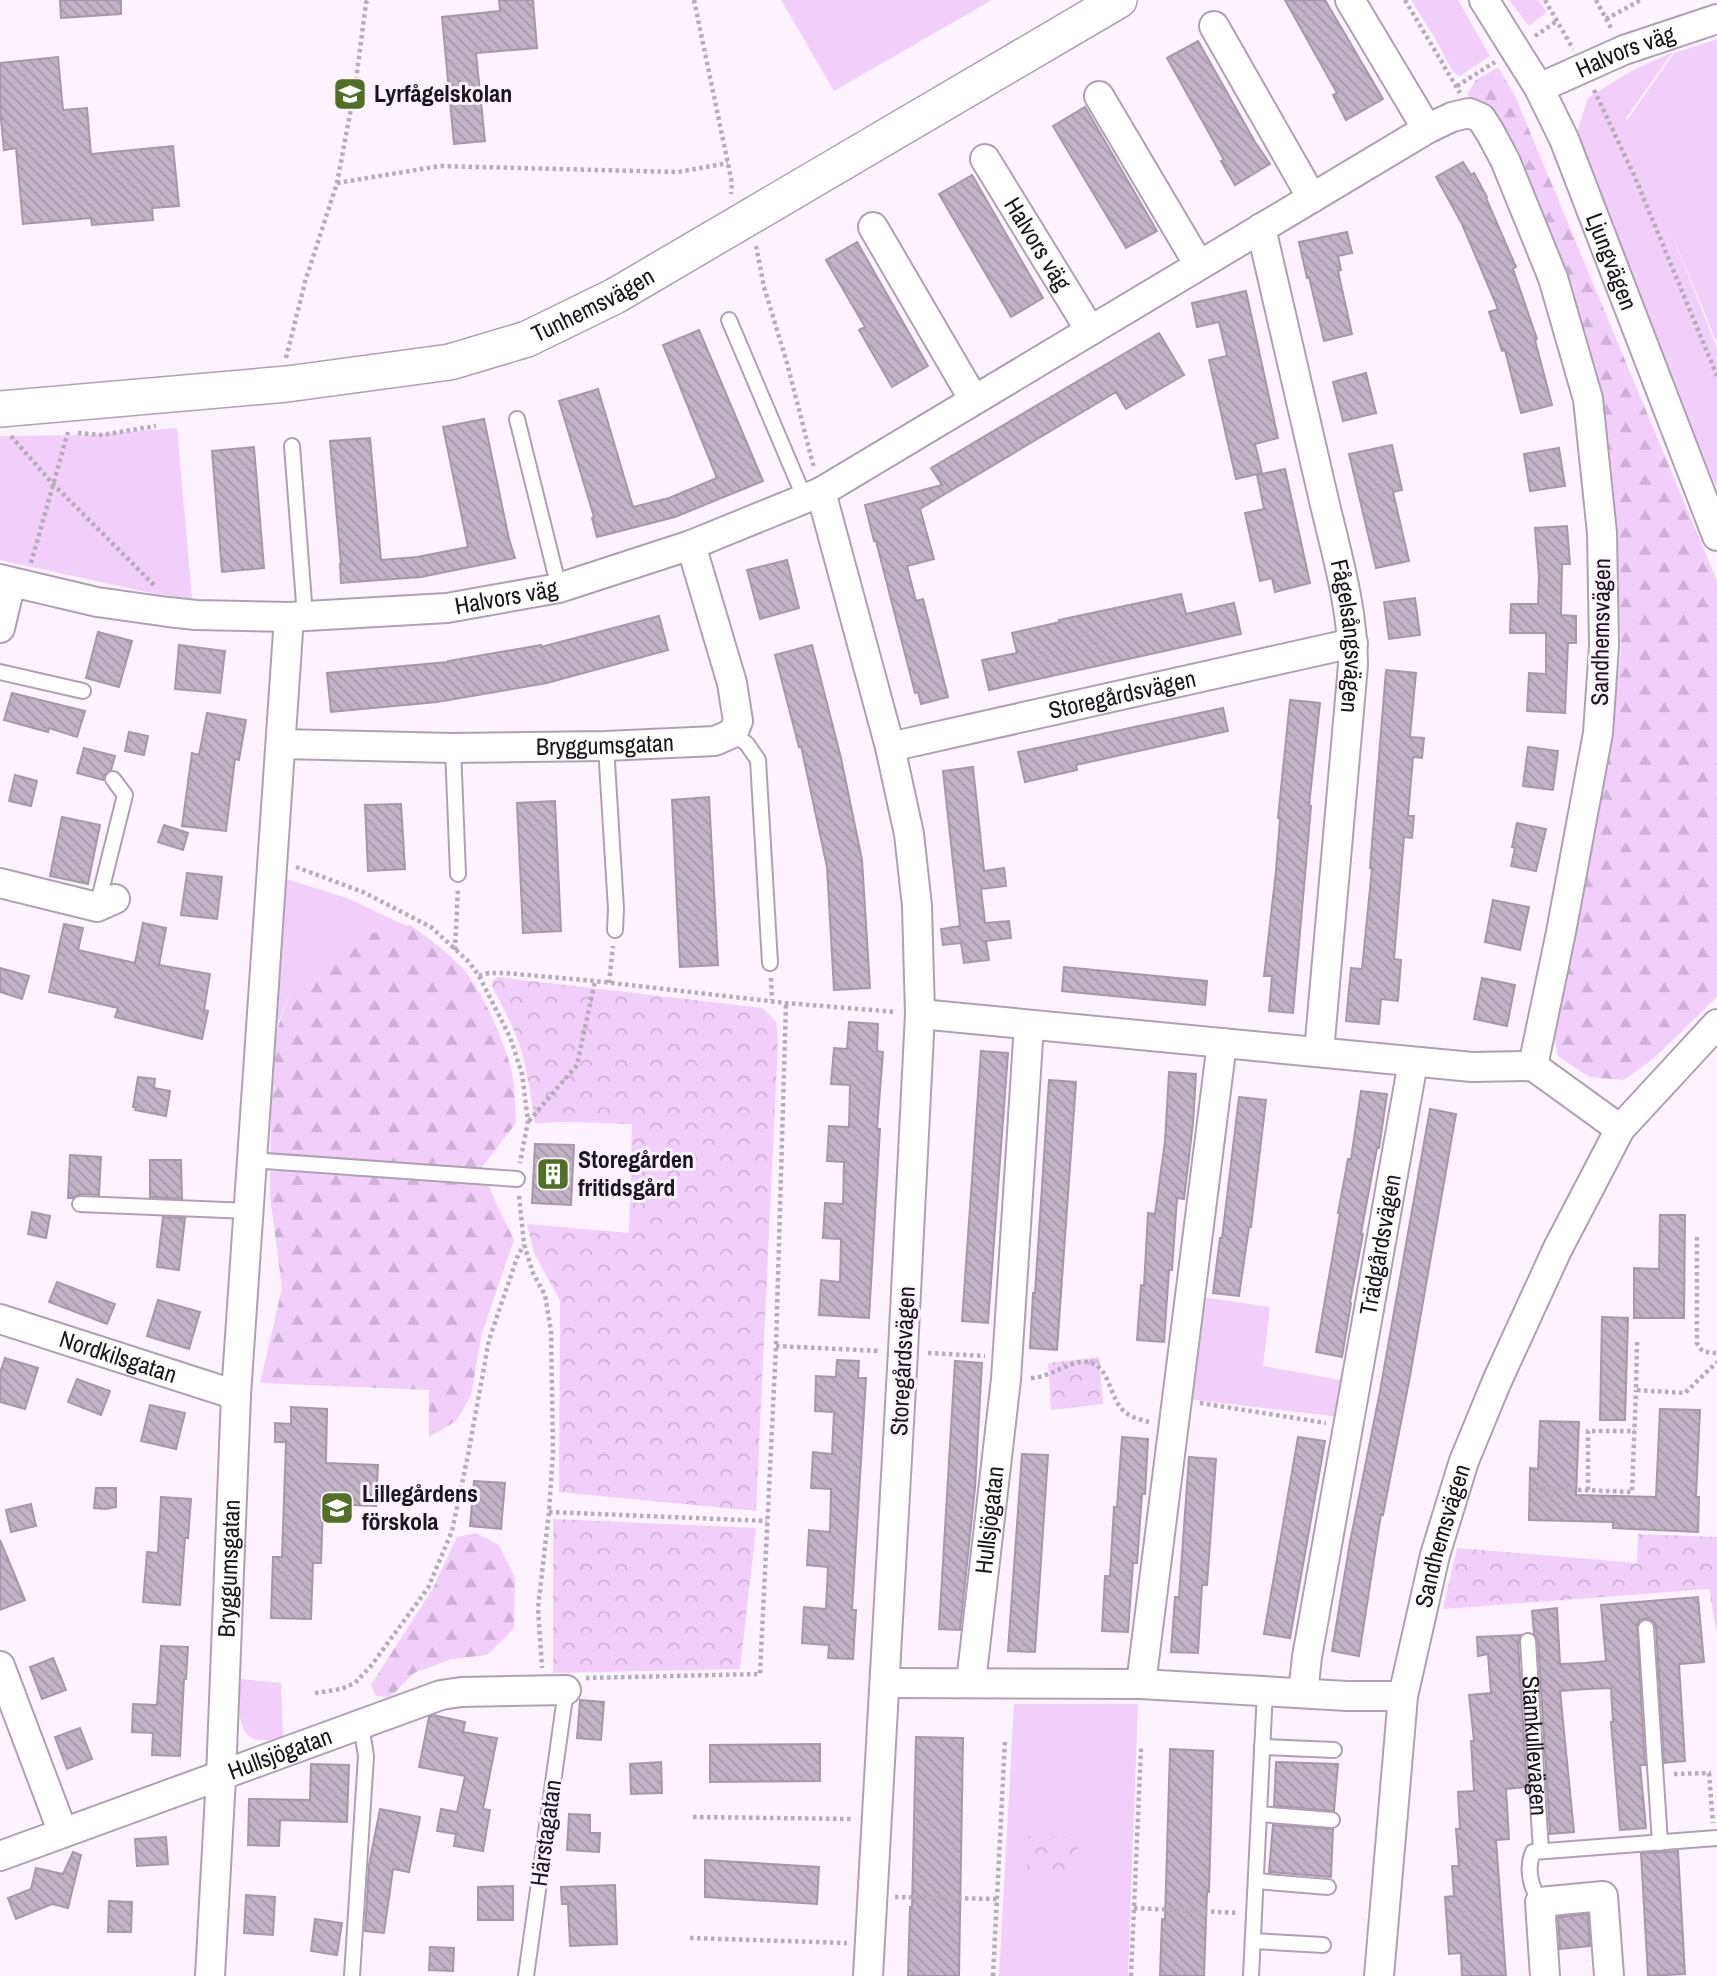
<svg xmlns="http://www.w3.org/2000/svg" width="1717" height="1976" font-family="'Archivo Narrow',sans-serif">
  <style>
    .grass { fill: #f2cffb }
    .forest { fill: url(#forest-firs) }
    .park { fill: url(#park-crowns) }
    .building { fill: url(#building-back-hatch); stroke: #a698aa; stroke-width: 2 }
    .lines { fill: none; stroke-linecap: round; stroke-linejoin: round }
    .service-casing { stroke: #afa1b3; stroke-width: 18 }
    .minor-casing { stroke: #afa1b3; stroke-width: 32 }
    .tertiary-casing { stroke: #afa1b3; stroke-width: 38 }
    .path { stroke: #b5adb8; stroke-width: 4.5; stroke-dasharray: 3.5 3.5; stroke-linecap: butt }
    .service { stroke: #fff; stroke-width: 14 }
    .minor { stroke: #fff; stroke-width: 28 }
    .tertiary { stroke: #fff; stroke-width: 35 }
    .labels { text-anchor: middle; stroke-width: 6; stroke-linejoin: round; paint-order: stroke }
    .street-label { font-size: 24px; fill: #1b161d; stroke: #fcf3ff }
    .poi-label { font-size: 24px; font-weight: bold; fill: #1b161d; stroke: #fcf3ff; text-anchor: start }
  </style>
  <defs>
    <pattern id="forest-firs" width="22" height="20" patternUnits="userSpaceOnUse" patternTransform="scale(1.75)"><rect width="22" height="20" fill="#f2cffb"/><path d="M5 1l3.5 6h-7zM16 11l3.5 6h-7z" fill="#cfb1d7"/></pattern>
    <pattern id="park-crowns" width="20" height="18" patternUnits="userSpaceOnUse" patternTransform="scale(1.75)"><rect width="20" height="18" fill="#f2cffb"/><path d="M2 6a3 3 0 1 1 6 0M12 15a3 3 0 1 1 6 0" fill="none" stroke="#cfb1d7"/></pattern>
    <pattern id="building-back-hatch" width="6" height="6" patternUnits="userSpaceOnUse" patternTransform="scale(1.75)"><rect width="6" height="6" fill="#c1b3c5"/><path d="M-1 5l2 2M0 0l6 6M5-1l2 2" fill="none" stroke="#a599a9"/></pattern>
  </defs>
  <rect width="100%" height="100%" fill="#fcf3ff"/>
  <!-- grass -->
  <path class="grass" d="M781 0H992L834 91Z
    M1411 0H1458L1490 56 1460 76 1453 72 1433 35Z
    M1509 0H1538L1547 12 1529 26Z
    M1717 39V343L1670 230 1717 348V489L1574 141 1588 98 1631 71 1673 52 1626 118 1627 120 1674 53Z
    M177 428 192 599 156 594 0 560V436L87 435Z
    M283 878 347 898 409 927 290 992 271 1042Z
    M1201 1297 1270 1307 1263 1366 1346 1381 1340 1417 1188 1399Z
    M241 1679 281 1683 283 1737C234 1752 238 1714 241 1679Z
    M1014 1704H1138L1128 1976H999Z"/>
  <!-- forest -->
  <path class="forest" d="M1498 67 1515 96 1717 581V997L1654 1058 1624 1080 1589 1077 1558 1056 1553 1029 1608 759 1621 650 1616 526 1597 394 1475 102 1467 94 1476 80Z
    M410 925C429 938 449 953 464 970 482 990 510 1053 513 1079 515 1093 515 1108 516 1123L482 1167 494 1199 514 1240 482 1333 471 1396 456 1421 429 1437V1390L260 1383 282 1288 270 1196 272 1044 290 992 316 965 363 935Z
    M476 1533 499 1545 515 1578 514 1628 487 1655 452 1659 414 1673 390 1697 376 1696 371 1685 433 1588 457 1537Z"/>
  <!-- park -->
  <path class="park" d="M498 977 763 1008 776 1022 778 1041 756 1511 559 1492 560 1300 534 1253 527 1224 629 1233 632 1124 569 1122 535 1123C531 1098 528 1071 520 1047 513 1025 502 1006 492 986L493 980Z
    M1099 1357 1103 1404 1051 1410 1048 1363Z
    M553 1519 756 1528 740 1669 553 1673Z
    M1638 1534 1717 1537V1635L1709 1589 1443 1609 1457 1548 1637 1563Z
    M1028 1836 1079 1837 1077 1877 1027 1875Z"/>
  <!-- building -->
  <path class="building" d="M60 0H121V14L61 18Z
    M499 0H533L537 48 476 53 485 141 454 144 442 17 500 11Z
    M1285 0H1325L1383 99 1346 120 1333 95 1337 93Z
    M1198 41 1255 142 1270 164 1235 185 1221 161 1224 160 1167 58Z
    M58 57 63 110 87 108 91 154 173 146 179 206 152 208 153 220 92 225 91 218 23 224 16 148 4 150 0 109V63Z
    M1085 107 1157 231 1126 248 1053 126Z
    M1463 162 1471 175 1474 173 1487 197 1486 198 1516 267 1513 269 1537 339 1535 340 1552 405 1521 413 1505 350 1502 351 1489 312 1498 309 1462 224 1436 177Z
    M972 175 1043 298 1011 317 939 194Z
    M1347 232 1352 253 1338 256 1341 270 1338 271 1352 334 1324 341 1309 277 1307 278 1299 242Z
    M857 242 928 366 892 387 859 330 865 327 826 260Z
    M1246 291 1278 438 1255 444 1262 473 1236 479 1209 360 1227 356 1219 322 1197 327 1192 303Z
    M699 330 763 481 675 517 597 537 592 518 594 517 559 401 598 389 633 507 669 498 717 478 663 345Z
    M1159 333 1184 375 1126 409 1116 392 920 509 934 559 907 566 916 601 923 599 948 697 921 704 918 692 915 693 876 541H874L865 505 942 485 931 468Z
    M1366 373 1376 413 1343 421 1333 382Z
    M484 419 509 539 515 558 421 577 341 583 340 564H341L330 441 370 438 381 560 417 557 468 547 443 427Z
    M1392 445 1402 490 1393 492 1409 561 1376 568 1349 454Z
    M254 447 264 568 222 572 212 451Z
    M1559 448 1565 486 1530 491 1524 454Z
    M1285 469 1310 583 1275 592 1272 578 1260 581 1245 513 1264 509 1257 475Z
    M1567 526 1570 564H1562L1561 615 1576 616V643H1568L1565 713 1527 711 1529 673 1546 674V633H1510L1511 604H1538L1539 576 1535 528Z
    M787 560 799 608 760 619 747 570Z
    M1181 594 1186 614 1234 603 1241 634 989 690 982 660 1017 653 1012 633 1060 622 1059 620Z
    M1415 598 1420 635 1389 639 1384 602Z
    M659 616 668 650 547 683 437 702 331 712 327 673 448 662V661L541 645V647Z
    M98 632 132 641 119 687 86 678Z
    M179 645 225 651 220 693 175 689Z
    M812 645 841 758 862 860 870 988 834 990 827 867 801 746 799 747 775 655Z
    M1386 670 1416 673 1410 737 1424 738 1422 758 1413 757 1408 816H1414L1412 838 1404 837 1394 959 1401 960 1398 1001 1381 999 1379 1024 1346 1021 1351 968 1362 969 1372 868H1370Z
    M12 693 85 711 77 737 49 728 48 732 4 720Z
    M1290 700 1320 703 1309 806H1311L1293 1013 1269 1011 1272 976H1264L1276 871 1280 819 1278 818Z
    M1223 708 1228 731 1076 765 1077 770 1025 782 1018 752Z
    M207 713 246 720 239 760 235 759 226 831 182 826 192 753 199 755Z
    M129 732 148 736 144 755 125 751Z
    M1528 747 1558 751 1553 790 1523 786Z
    M84 748 115 756 111 770 104 775 103 780 77 773Z
    M973 767 984 871 1004 868 1006 886 981 889 985 923 1009 921 1011 938 986 941 989 960 964 963 961 943 943 945 941 929 960 926 943 771Z
    M15 775 37 781 31 806 9 801Z
    M709 797 718 965 680 967 672 800Z
    M555 801 561 931 523 933 517 803Z
    M401 804 405 869 368 871 365 805Z
    M62 817 100 825 88 884 50 876Z
    M1517 823 1546 829 1536 871 1511 866 1515 848 1512 847Z
    M164 825 188 833 183 850 158 842Z
    M187 873 222 877 217 919 181 915Z
    M1493 900 1529 907 1520 950 1485 942Z
    M143 923 166 928 159 965 210 974 204 1010 208 1011 202 1039 115 1017 118 1008 49 992 64 924 83 928 78 950 135 963Z
    M1064 967 1207 981 1205 1005 1062 991Z
    M0 968 29 976 22 999 0 992Z
    M1482 978 1515 985 1507 1026 1474 1019Z
    M849 1022 878 1024 877 1051 883 1052 877 1129H880L869 1318 819 1315 821 1280 840 1282 841 1239 823 1238 825 1203 843 1204 844 1162 827 1161 829 1126 849 1127 850 1085 831 1084 834 1048 847 1049Z
    M981 1051 1008 1053 988 1323 962 1321Z
    M1169 1072 1196 1074 1193 1123 1184 1199 1177 1198 1172 1270H1169L1164 1342 1137 1340 1141 1285 1144 1286 1148 1213 1155 1214 1165 1141Z
    M138 1077 155 1079 154 1088 170 1091 166 1116 135 1110 136 1107H133Z
    M1049 1080 1076 1082 1057 1350 1030 1348 1033 1293H1035Z
    M1361 1091 1387 1094 1379 1148H1377L1361 1233 1363 1234 1350 1302 1351 1303 1342 1357 1316 1352 1340 1213H1338L1348 1159H1351Z
    M1239 1097 1266 1100 1251 1227H1249L1239 1296 1213 1293 1220 1238H1222Z
    M1430 1109 1456 1114 1410 1376 1383 1515 1381 1514 1359 1656 1332 1651 1350 1542 1380 1391Z
    M535 1144 574 1145 571 1205 532 1203Z
    M70 1155 101 1157 99 1195 80 1194 73 1198H68Z
    M150 1160H181L182 1199 150 1197Z
    M32 1212 50 1216 46 1238 28 1234Z
    M1660 1215H1685L1684 1318H1634V1268L1659 1269Z
    M163 1217 185 1218 179 1270 157 1267Z
    M57 1282 115 1304 107 1324 49 1302Z
    M158 1300 200 1312 189 1349 147 1336Z
    M1602 1317 1628 1318 1625 1420H1600Z
    M5 1358 38 1368 25 1409 0 1402V1373Z
    M837 1360 859 1361 858 1378H866L852 1610H856L853 1659 828 1658 829 1645 802 1643 804 1607 826 1609 828 1567 807 1565 809 1530 830 1532 831 1489 811 1488 813 1452 832 1454 834 1412 815 1411 816 1376 836 1377Z
    M955 1361 982 1363 975 1488 960 1630 939 1629Z
    M77 1379 110 1391 101 1415 68 1402Z
    M150 1405 185 1413 176 1449 141 1441Z
    M291 1407 327 1409 326 1463 378 1465 376 1506 323 1504 321 1563H313L311 1619 271 1618 273 1557H282L286 1442H275V1423L291 1424Z
    M1660 1409 1700 1410 1696 1497H1699L1698 1532 1613 1528V1522L1529 1520 1530 1468 1538 1469 1540 1421 1579 1422 1576 1495 1656 1497Z
    M1122 1437 1148 1439 1145 1494H1142L1137 1563H1133L1128 1632 1102 1631 1105 1576H1110L1114 1507H1117Z
    M1298 1437 1325 1441 1290 1638 1264 1634Z
    M1022 1454 1048 1455 1035 1652 1008 1651Z
    M1189 1457 1216 1459 1207 1585H1202L1198 1653 1171 1652 1175 1597H1179Z
    M474 1481 505 1483 501 1529 470 1526Z
    M96 1488H116V1507L106 1509 94 1508Z
    M161 1497 191 1499 188 1538H185L180 1605 143 1602 147 1552 158 1553Z
    M31 1504 36 1526 11 1532 6 1510Z
    M0 1540 25 1600 0 1610Z
    M1698 1597 1704 1662 1679 1664 1685 1761 1664 1763 1656 1627 1654 1622 1646 1618 1640 1620 1637 1624 1645 1765H1640L1646 1828 1620 1830 1611 1722H1613L1611 1688 1587 1689 1560 1691 1574 1832 1550 1834 1538 1640 1534 1634 1532 1611 1557 1608 1560 1664 1585 1663 1606 1661 1601 1605Z
    M1521 1635 1518 1642 1527 1787 1506 1789 1509 1839 1496 1840 1506 1976H1462L1461 1953 1449 1954 1445 1897 1454 1896 1452 1866H1459L1456 1829H1460L1458 1792 1474 1791 1471 1741H1474L1469 1695 1491 1693 1488 1654 1478 1656 1477 1637Z
    M161 1646 188 1647 186 1679H184L180 1756 152 1755 153 1733 132 1732 133 1704 157 1705Z
    M53 1658 66 1690 42 1699 30 1667Z
    M580 1700 604 1702 601 1740 577 1738Z
    M433 1715 465 1722 463 1732 497 1738 483 1809 490 1810 483 1851 454 1846 456 1834 437 1831 441 1809 457 1812 465 1776 419 1767 429 1717Z
    M80 1728 92 1759 67 1769 55 1737Z
    M916 1737 963 1738 959 1976H908L910 1907H912Z
    M820 1744V1781L710 1782V1745Z
    M1170 1749 1213 1751 1209 1892H1207L1204 1976H1160L1162 1919H1165Z
    M661 1762 662 1793 631 1794 630 1764Z
    M1276 1762 1338 1764 1334 1811 1274 1806Z
    M311 1764 349 1765 347 1822 280 1820 279 1846 248 1845 249 1799 310 1800Z
    M380 1809 420 1817 409 1872 393 1869 384 1933 365 1931 369 1865Z
    M569 1814 590 1815V1833H600L599 1852 567 1850Z
    M1273 1825 1333 1829 1331 1877 1269 1872Z
    M166 1837 168 1864 137 1866 135 1839Z
    M1678 1851 1685 1974 1648 1976 1641 1853Z
    M73 1852 81 1855 68 1908 52 1904 16 1919 8 1898 31 1889 36 1868 63 1874Z
    M705 1860 819 1867 817 1904 705 1897Z
    M615 1885 617 1944 570 1946 568 1904H562L561 1887Z
    M513 1886V1920H478V1887Z
    M246 1895 275 1897 273 1935 244 1933Z
    M109 1901 132 1902 131 1932H108Z
    M1588 1914 1590 1946 1560 1949 1558 1917Z
    M315 1919 342 1923 337 1955 311 1951Z
    M430 1947 454 1948 453 1971 429 1970Z"/>
  <g class="lines">
    <defs>
      <g id="service">
        <path d="M729 320 805 499"/>
        <path d="M517 419 559 588"/>
        <path d="M292 446 305 616"/>
        <path d="M0 672 83 691"/>
        <path d="M733 733 747 744 758 760 770 963"/>
        <path d="M606 746 616 909 615 930"/>
        <path d="M453 748 458 874"/>
        <path d="M97 907 125 795 113 779"/>
        <path d="M252 1160 517 1179"/>
        <path d="M80 1204 249 1211"/>
        <path d="M1646 1628 1660 1843"/>
        <path id="s1" d="M1528 1641 1541 1851"/>
        <path d="M1262 1747 1334 1750"/>
        <path d="M1259 1814 1332 1820"/>
        <path d="M1256 1881 1328 1887"/>
        <path d="M1540 1902C1531 1887 1526 1869 1533 1852L1717 1838"/>
        <path d="M1253 1941 1323 1945"/>
        <path d="M352 1976 366 1756 361 1724"/>
        <path d="M526 1976 566 1690"/>
        <path d="M1251 1976 1265 1691"/>
      </g>
      <g id="minor">
        <path d="M1350 0 1427 129"/>
        <path id="s2" d="M1484 0 1539 88 1564 139 1717 536"/>
        <path d="M1214 26 1312 198"/>
        <path id="s3" d="M1539 88 1624 50 1717 19"/>
        <path d="M1099 96 1199 265"/>
        <path id="s4" d="M985 159 1090 330"/>
        <path d="M873 227 974 400"/>
        <path id="s5" d="M1261 228C1282 316 1302 404 1322 492 1335 549 1353 606 1353 665L1319 1052"/>
        <path d="M821 492 890 747 909 834 917 906 920 1014 903 1351 868 1976"/>
        <path id="s6" d="M0 579 97 602 168 612 196 615 289 617 447 608 559 588 691 545 821 492 1427 129 1452 117 1469 113 1481 118 1490 132 1505 160 1553 278 1588 399 1602 533 1604 646 1598 733 1561 932 1533 1066 1620 1129"/>
        <path d="M0 628 11 582"/>
        <path id="s7" d="M281 744 453 748 606 746 715 741 733 733 738 721 732 683 691 545"/>
        <path id="s8" d="M890 747 1353 643"/>
        <path d="M0 883 97 907 115 899"/>
        <path d="M920 1014 1472 1067 1533 1066"/>
        <path id="s9" d="M0 1319 236 1395"/>
        <path d="M0 1666 63 1833"/>
        <path id="s10" d="M971 1682 1006 1379 1029 1025"/>
        <path d="M885 1683 1141 1684 1347 1696H1403"/>
        <path d="M1141 1684 1222 1043"/>
        <path id="s11" d="M1303 1693 1307 1657 1413 1062"/>
        <path id="s12" d="M0 1856 441 1695 461 1692 566 1690"/>
        <path id="s13" d="M210 1976 221 1777 236 1395 289 617"/>
        <path id="s14" d="M1379 1976 1403 1696 1435 1555 1464 1461 1497 1381 1557 1250 1620 1129 1717 1024"/>
        <path d="M1545 1976 1540 1902 1603 1896 1609 1976"/>
      </g>
      <g id="tertiary">
        <path id="s15" d="M0 409 287 384 450 362 527 339 615 296 1119 0"/>
      </g>
    </defs>
    <!-- service casing -->
    <use href="#service" class="service-casing"/>
    <!-- minor casing -->
    <use href="#minor" class="minor-casing"/>
    <!-- tertiary casing -->
    <use href="#tertiary" class="tertiary-casing"/>
    <!-- path -->
    <path class="path" d="M694 0 732 183 731 194
      M1405 0 1460 93
      M1545 0 1573 49
      M1596 0 1612 30
      M1606 19 1641 0
      M1535 36 1557 21
      M1457 86 1495 62
      M1594 90 1634 175 1717 376
      M337 183 440 166 678 172 728 163
      M756 246 764 287 787 363 814 468
      M286 358 305 282 337 183 355 88 366 3 368 0
      M78 433 101 435 156 426
      M11 436 52 483 155 586
      M31 563 68 432
      M296 867 363 892 431 927 469 962 479 976 510 1037 522 1074 528 1121 520 1163
      M455 950 458 888
      M479 976 489 973H505L595 981 786 1003 896 1012
      M771 978 772 1000
      M609 983 613 946
      M529 1121 577 1065 595 981
      M519 1196 524 1244 533 1273 545 1295 551 1331 553 1451 549 1512 538 1608 542 1668
      M1697 1237V1343C1701 1353 1707 1352 1717 1353
      M1637 1342 1636 1390 1685 1393 1717 1362
      M776 1346 881 1351
      M928 1353 985 1356
      M1031 1378C1051 1377 1066 1363 1082 1362 1109 1360 1108 1393 1121 1408 1128 1417 1139 1419 1149 1422
      M1200 1403 1326 1423
      M1536 1488 1632 1492 1636 1390
      M1588 1490V1431H1635
      M549 1512 767 1521
      M586 1678 760 1674 776 1346 786 1003
      M315 1693 341 1689 355 1683 371 1666 428 1588 452 1531 468 1455 489 1340 518 1255 524 1245
      M1674 1774 1709 1773 1713 1823
      M693 1817 853 1819
      M895 1897 997 1899
      M1134 1908 1239 1913
      M690 1938 847 1943
      M993 1976 1005 1740
      M1131 1976 1141 1748"/>
    <!-- service -->
    <use href="#service" class="service"/>
    <!-- minor -->
    <use href="#minor" class="minor"/>
    <!-- tertiary -->
    <use href="#tertiary" class="tertiary"/>
  </g>
  <!-- icons -->
  <defs>
    <symbol id="school-square" viewBox="-11 -11 22 22"><rect x="-9" y="-9" width="18" height="18" rx="4" fill="#517026" stroke="#fcf3ff"/><path d="M0-5L7-2L0 1L-7-2ZM-4 1L0 2.5L4 1V4Q0 6-4 4Z" fill="#fff"/></symbol>
    <symbol id="building-square" viewBox="-11 -11 22 22"><rect x="-9" y="-9" width="18" height="18" rx="4" fill="#517026" stroke="#fcf3ff"/><path d="M-4-6H4V6H1V3H-1V6H-4ZM-2.5-4.3h1.7v1.8h-1.7ZM.8-4.3h1.7v1.8H.8ZM-2.5-1h1.7V.8h-1.7ZM.8-1h1.7V.8H.8Z" fill="#fff"/></symbol>
  </defs>
  <g fill-rule="evenodd">
    <use href="#school-square" x="331" y="75" width="38" height="38"/>
    <use href="#building-square" x="534" y="1155" width="38" height="38"/>
    <use href="#school-square" x="318" y="1489" width="38" height="38"/>
  </g>
  <g class="labels">
    <!-- street labels -->
    <g class="street-label">
      <text dy="8" stroke="none"><textPath href="#s3" startOffset="94">Halvors väg</textPath></text>
      <text dy="8" stroke="none"><textPath href="#s4" startOffset="100">Halvors väg</textPath></text>
      <text dy="8" stroke="none"><textPath href="#s2" startOffset="292">Ljungvägen</textPath></text>
      <text dy="8" stroke="none"><textPath href="#s15" startOffset="607">Tunhemsvägen</textPath></text>
      <text dy="8" stroke="none"><textPath href="#s6" startOffset="511">Halvors väg</textPath></text>
      <text transform="translate(1601 632) rotate(-89)" y="8">Sandhemsvägen</text>
      <text dy="8" stroke="none"><textPath href="#s5" startOffset="418">Fågelsångsvägen</textPath></text>
      <text dy="8" stroke="none"><textPath href="#s8" startOffset="238">Storegårdsvägen</textPath></text>
      <text dy="8" stroke="none"><textPath href="#s7" startOffset="324">Bryggumsgatan</textPath></text>
      <text dy="8" stroke="none"><textPath href="#s11" startOffset="455">Trädgårdsvägen</textPath></text>
      <text dy="8" stroke="none"><textPath href="#s9" startOffset="124">Nordkilsgatan</textPath></text>
      <text transform="translate(903 1361) rotate(-87)" y="8">Storegårdsvägen</text>
      <text dy="8" stroke="none"><textPath href="#s10" startOffset="163">Hullsjögatan</textPath></text>
      <text dy="8" stroke="none"><textPath href="#s14" startOffset="446">Sandhemsvägen</textPath></text>
      <text dy="8" stroke="none"><textPath href="#s13" startOffset="408">Bryggumsgatan</textPath></text>
      <text dy="8" stroke="none"><textPath href="#s1" startOffset="105">Stamkullevägen</textPath></text>
      <text dy="8" stroke="none"><textPath href="#s12" startOffset="298">Hullsjögatan</textPath></text>
      <text transform="translate(546 1833) rotate(-82)" y="8">Härstagatan</text>
    </g>
    <!-- poi labels -->
    <g class="poi-label">
      <text x="374" y="102">Lyrfågelskolan</text>
      <text x="578" y="1168">Storegården<tspan x="578" dy="28">fritidsgård</tspan></text>
      <text x="362" y="1502">Lillegårdens<tspan x="362" dy="28">förskola</tspan></text>
    </g>
  </g>
</svg>
